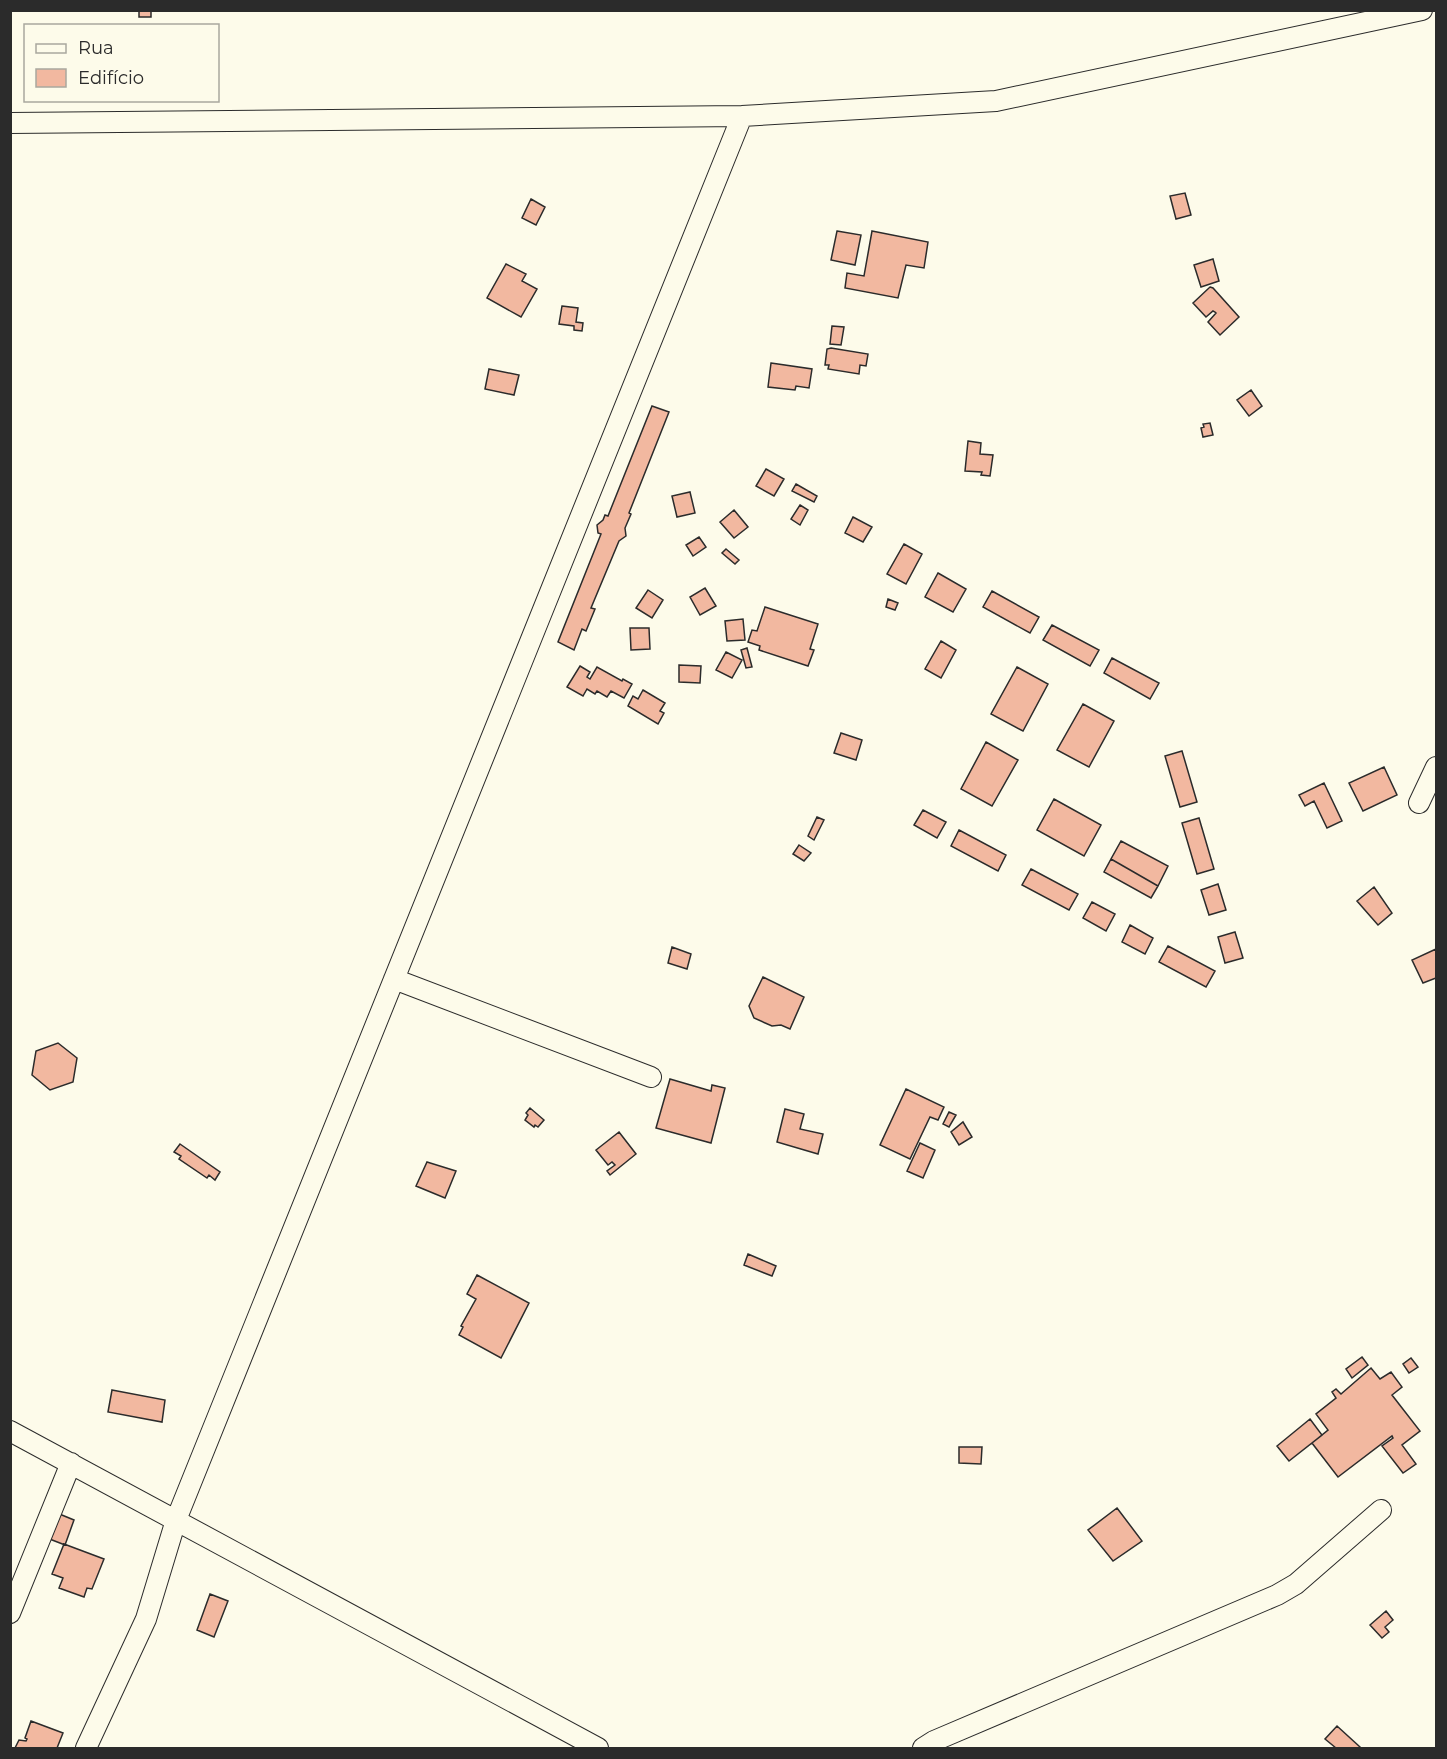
<svg xmlns="http://www.w3.org/2000/svg" width="1447" height="1759" font-family="Montserrat,sans-serif">
  <style>
    .building { fill: #f2b8a0; stroke: #2b2b2b; stroke-width: 1.5 }
    .lines { fill: none; stroke-linecap: round; stroke-linejoin: round }
    .minor-casing { stroke: #2b2b2b; stroke-width: 22 }
    .minor { stroke: #fdfbea; stroke-width: 20 }
  </style>
  <rect width="100%" height="100%" fill="#fdfbea"/>
  <!-- building -->
  <path class="building" d="M139 10H151V17H139Z
    M1185 193 1191 215 1176 219 1170 196Z
    M531 199 545 207 536 225 522 218Z
    M837 231 861 235 855 265 831 260Z
    M872 231 928 242 924 268 906 265 898 298 845 288 847 273 864 276Z
    M1213 259 1219 281 1201 287 1194 265Z
    M506 264 526 274 522 281 537 289 521 317 487 298Z
    M1210 287 1213 288 1239 317 1220 335 1208 322 1216 313 1215 312 1213 311 1206 317 1193 303Z
    M562 306 578 308 576 322 583 323 582 331 574 330V326L559 324Z
    M832 326 844 327 841 345 830 344Z
    M831 348 868 354 866 366 860 365 859 374 828 369 829 365H825L827 349Z
    M771 363 812 369 809 388 796 386 795 390 768 387Z
    M489 369 519 375 514 395 485 389Z
    M1251 390 1262 406 1249 416 1237 400Z
    M652 406 669 412 629 513 631 514 625 528 626 536 619 541 591 608 595 609 586 631 582 629 574 650 558 642 601 534 598 533 597 525 603 520 605 515 608 516Z
    M1210 423 1213 435 1203 437 1201 428 1204 427 1203 424Z
    M968 441 981 443 980 454 993 455 990 476 981 475 982 472 965 471Z
    M766 469 784 479 774 496 756 486Z
    M796 484 817 496 814 502 792 491Z
    M690 492 695 513 677 517 672 496Z
    M800 505 808 510 800 525 791 519Z
    M734 510 748 527 734 538 720 522Z
    M853 517 872 527 863 542 845 533Z
    M699 537 706 547 693 556 686 545Z
    M904 544 922 554 906 584 887 574Z
    M726 549 739 560 735 564 722 553Z
    M938 573 966 589 953 612 925 597Z
    M705 588 716 606 700 615 690 597Z
    M648 590 663 600 652 618 636 608Z
    M992 591 1039 617 1030 633 983 607Z
    M888 599 898 603 895 610 886 607Z
    M765 607 818 624 810 649 814 650 808 666 759 650 760 646 748 642 752 630 757 631Z
    M743 619 745 640 727 641 725 621Z
    M1052 625 1099 650 1090 666 1043 640Z
    M630 628H649L650 649 631 650Z
    M941 641 956 650 941 678 925 669Z
    M747 648 752 667 746 668 741 650Z
    M726 652 742 660 732 678 716 670Z
    M1112 658 1159 683 1150 699 1104 673Z
    M679 665 701 666 700 683 679 682Z
    M580 666 590 672 587 677 590 679 597 667 622 681 623 679 632 684 624 698 611 691 607 697 597 691 595 694 587 689 583 696 567 687Z
    M1017 667 1048 684 1023 731 991 714Z
    M643 690 665 703 660 711 664 713 658 724 628 706 633 696 638 699Z
    M1083 704 1114 721 1089 767 1057 750Z
    M841 733 862 740 856 760 834 753Z
    M986 742 1018 760 992 806 961 789Z
    M1182 751 1197 802 1180 807 1165 756Z
    M1384 767 1397 795 1363 811 1349 783Z
    M1324 783 1342 821 1327 828 1314 801 1305 806 1299 795Z
    M1054 799 1101 825 1084 856 1037 830Z
    M923 810 946 822 937 838 914 825Z
    M817 817 824 820 814 840 808 836Z
    M1199 818 1214 869 1197 874 1182 823Z
    M959 830 1006 855 998 871 951 846Z
    M1121 841 1168 866 1158 886 1111 859Z
    M799 845 811 853 804 861 793 854Z
    M1111 859 1158 886 1151 898 1104 872Z
    M1031 869 1078 894 1069 910 1022 885Z
    M1218 884 1226 910 1209 915 1201 890Z
    M1374 887 1392 913 1378 925 1357 901Z
    M1092 902 1115 914 1106 931 1083 918Z
    M1130 925 1153 938 1145 954 1122 942Z
    M1235 932 1243 958 1225 963 1218 937Z
    M1168 946 1215 971 1206 987 1159 962Z
    M672 947 691 954 687 969 668 963Z
    M1436 949V978L1423 983 1412 960Z
    M763 977 804 997 790 1029 781 1025 772 1026 754 1018 749 1006Z
    M58 1043 77 1058 73 1082 50 1090 32 1075 36 1051Z
    M670 1079 711 1091 712 1085 725 1088 711 1143 656 1128Z
    M906 1089 944 1107 938 1120 930 1117 910 1159 880 1145Z
    M530 1108 544 1120 538 1127 535 1125 534 1127 525 1120 528 1115 526 1113Z
    M785 1109 804 1114 800 1129 823 1134 818 1154 777 1142Z
    M949 1112 956 1115 949 1127 943 1124Z
    M963 1122 972 1137 959 1145 951 1132Z
    M619 1132 636 1154 610 1175 607 1171 615 1165 612 1162 608 1165 596 1150Z
    M920 1143 935 1150 923 1178 907 1171Z
    M180 1144 220 1172 215 1180 209 1175 207 1178 179 1159 181 1156 174 1152Z
    M427 1162 456 1171 445 1198 416 1186Z
    M748 1254 776 1266 772 1276 744 1265Z
    M477 1275 529 1303 501 1358 459 1335 463 1327 461 1326 476 1299 467 1294Z
    M1362 1357 1368 1365 1352 1378 1346 1369Z
    M1411 1358 1418 1367 1409 1373 1403 1364Z
    M1371 1368 1380 1379 1391 1372 1402 1387 1392 1395 1420 1431 1402 1445 1416 1464 1403 1473 1382 1446 1393 1438 1392 1436 1338 1477 1312 1443 1328 1430 1316 1414 1336 1398 1332 1392 1336 1389 1341 1394Z
    M112 1390 165 1400 162 1422 108 1412Z
    M1310 1419 1322 1435 1289 1461 1277 1446Z
    M959 1447H982L981 1464 959 1463Z
    M1117 1508 1142 1541 1113 1561 1088 1530Z
    M57 1513 74 1520 65 1545 47 1538Z
    M64 1544 104 1559 92 1589 87 1588 84 1597 59 1588 63 1578 52 1574Z
    M210 1594 228 1601 214 1637 197 1630Z
    M1386 1611 1393 1620 1385 1627 1389 1632 1382 1638 1370 1625Z
    M31 1721 63 1733 57 1748H15L19 1740 26 1741 27 1739 25 1738Z
    M1337 1726 1360 1747 1359 1748H1336L1325 1739Z"/>
  <g class="lines">
    <defs>
      <path id="minor" d="M10 123 742 116 996 101 1422 10
        M1419 803 1436 767
        M394 979 651 1077
        M10 1431 598 1748
        M10 1613 71 1463
        M86 1748 146 1619 176 1520 742 116
        M923 1748 934 1741 1277 1595 1296 1584 1381 1510"/>
    </defs>
    <!-- minor casing -->
    <use href="#minor" class="minor-casing"/>
    <!-- minor -->
    <use href="#minor" class="minor"/>
  </g>
  <!-- border -->
  <rect width="1447" height="1759" fill="none" stroke="#2b2b2b" stroke-width="24"/>
  <!-- legend -->
  <rect x="24" y="24" width="195" height="78" fill="#fdfbea" stroke="#a9a89e" stroke-width="1.5"/>
  <rect x="36" y="44" width="30" height="9" fill="#fdfbea" stroke="#a9a89e" stroke-width="1.5"/>
  <text x="78" y="54" font-size="18" fill="#2b2b2b">Rua</text>
  <rect x="36" y="69" width="30" height="18" fill="#f2b8a0" stroke="#a9a89e" stroke-width="1.5"/>
  <text x="78" y="84" font-size="18" fill="#2b2b2b">Edifício</text>
</svg>
